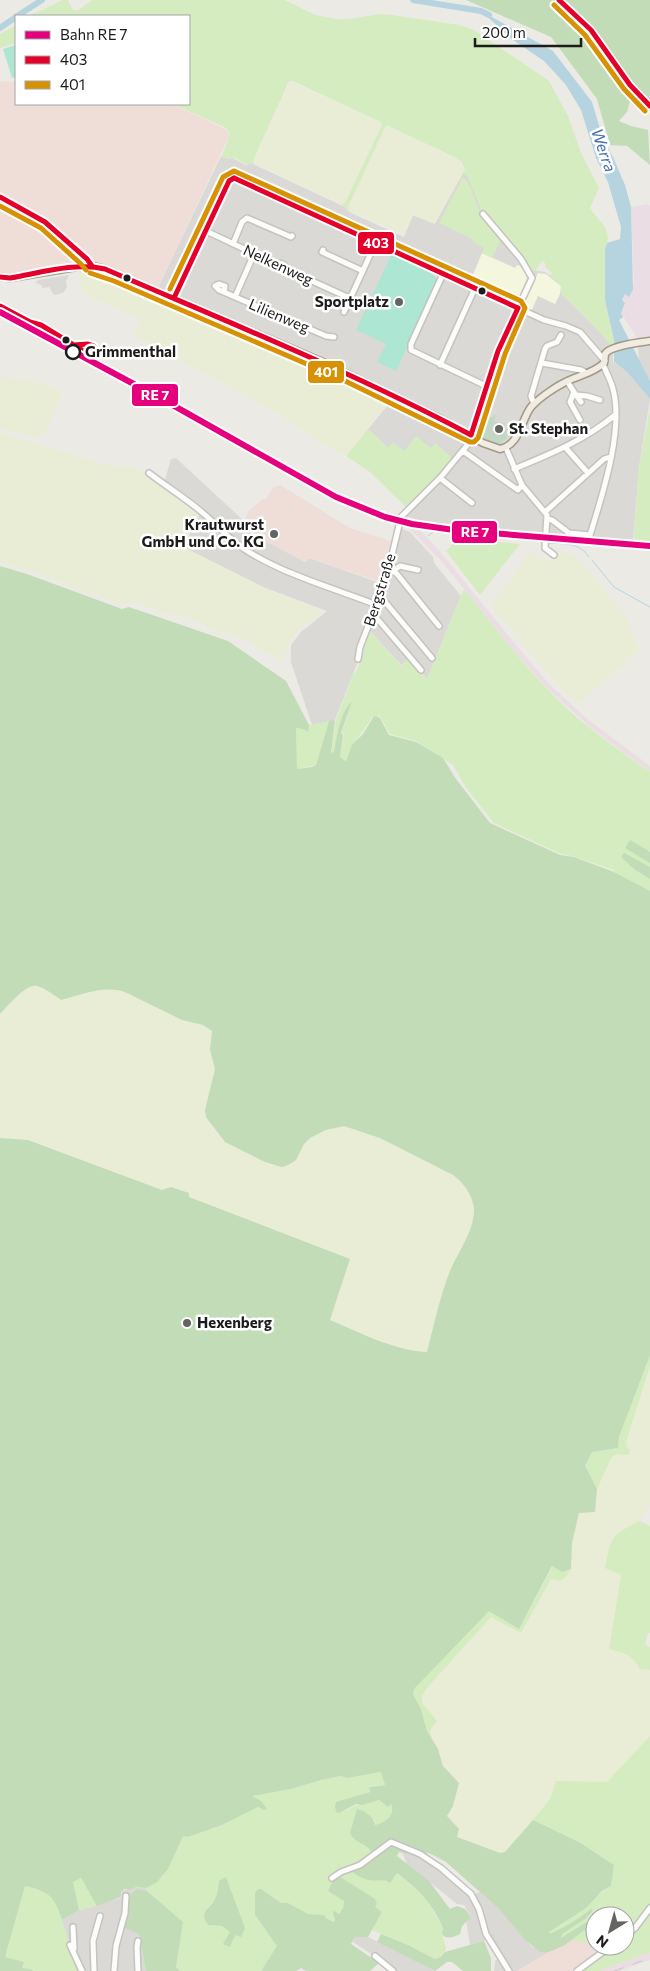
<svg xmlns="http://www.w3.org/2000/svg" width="650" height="1971" font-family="Commissioner,sans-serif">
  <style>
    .residential { fill: #dbd9d6 }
    .commercial { fill: #efddd8 }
    .industrial { fill: #eadde3 }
    .education { fill: #f5f6de }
    .farmland { fill: #eaedd6 }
    .grass { fill: #d4ecc0; fill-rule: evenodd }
    .forest { fill: #c2dcb7 }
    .cemetery { fill: #c3d8c4 }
    .pitch { fill: #ade6d2 }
    .parking { fill: #dad9d6 }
    .water { fill: #b5d4e0 }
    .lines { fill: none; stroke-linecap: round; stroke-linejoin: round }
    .stream { stroke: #b5d4e0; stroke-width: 1 }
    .river { stroke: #b5d4e0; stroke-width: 6 }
    .minor-casing { stroke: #c4c3c0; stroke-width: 8 }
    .major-casing { stroke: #a29a81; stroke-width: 9 }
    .minor { stroke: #fcfcfb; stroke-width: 5 }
    .major { stroke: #f0ece3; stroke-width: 6 }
    .rail { stroke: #c9c9c8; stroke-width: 1; stroke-dasharray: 10 10; stroke-linecap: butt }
    .bus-1-casing { stroke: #fff; stroke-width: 9 }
    .bus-2-casing { stroke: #fff; stroke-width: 9 }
    .bus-1 { stroke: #e4002b; stroke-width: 5 }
    .bus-2 { stroke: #d69104; stroke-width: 5 }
    .rail-1-casing { stroke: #fff; stroke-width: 10 }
    .rail-1 { stroke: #e5007d; stroke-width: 6 }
    .bus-dot { fill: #1c1c1c; stroke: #fff; stroke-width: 2 }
    .poi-dot { fill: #656462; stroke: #fff; stroke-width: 2 }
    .stop-dot { fill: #fff; stroke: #1c1c1c; stroke-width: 2.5 }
    .labels { text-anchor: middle; stroke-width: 5; stroke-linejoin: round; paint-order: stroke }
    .street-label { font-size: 15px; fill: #1c1c1c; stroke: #fff }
    .poi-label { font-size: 15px; font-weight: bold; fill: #1c1c1c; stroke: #fff; text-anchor: end }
    .stop-label { font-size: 15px; font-weight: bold; fill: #1c1c1c; stroke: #fff; text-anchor: start }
    .water-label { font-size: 16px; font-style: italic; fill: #4371b1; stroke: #fff }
    .line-badge { stroke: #fff; stroke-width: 2 }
    .badge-label { font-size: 14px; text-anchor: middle; font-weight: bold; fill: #fff }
  </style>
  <rect width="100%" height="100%" fill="#eceae4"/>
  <!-- residential -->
  <path class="residential" d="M221 156 229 159 232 158 246 165 251 163 345 207 349 212 404 237 413 215 435 224 462 173 467 175 484 214 531 270 545 272 557 280 561 286V293L598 330 613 348V362L627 372 650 399 639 467 633 541 422 522 409 517 406 514 437 486 457 462 435 444 432 449 404 451 388 448 368 429 397 394 338 364 158 288Z
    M650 344V381L639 360 638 348 640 346Z
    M176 458 244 521V529L305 562 309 558 386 585 400 528 410 532 433 557 434 563 461 596 427 679 410 659 401 665 370 631 335 720 312 725 291 662V645L301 632 327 611 263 587 183 547 163 486 171 459Z
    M400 1848 414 1853 440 1870 470 1896 480 1892 498 1908 532 1947 545 1952H549L517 1971H494L495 1961 501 1956 489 1937 484 1941 470 1945 466 1921 471 1917 464 1905 457 1904 407 1864Z
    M132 1887 146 1888 147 1891 138 1889 132 1892 126 1906 139 1934 146 1971H81L69 1944 62 1920 79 1910 121 1898 122 1890H129Z
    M355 1937H368L435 1971H397L353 1942Z"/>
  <!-- commercial -->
  <path class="commercial" d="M0 81 16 82V104H172L225 129 230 134 158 288 100 263 75 265 15 275 0 273Z
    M280 485 350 528 391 541 381 582 310 558 305 562 244 529 245 521 248 512 262 499H266L274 487Z
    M570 1941 591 1942 597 1953 570 1971H517L549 1952Z"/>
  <!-- industrial -->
  <path class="industrial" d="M648 204 650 206V339L639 341 621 313 625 303 622 301 627 289 628 288 627 292 634 283 631 207Z
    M405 514 442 554 502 628 549 684 586 718 650 766V772L590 727 546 687 513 650 443 563 402 521Z
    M650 1952V1960L619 1971H599Z"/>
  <!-- education -->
  <path class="education" d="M482 253 515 268 517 265 521 266 526 273 527 279 516 304 470 282Z
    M538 273 546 274 561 286 560 294 555 304 538 296 531 312 524 308 523 305Z"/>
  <!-- farmland -->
  <path class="farmland" d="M290 81 381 122 382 125 345 203 341 204 255 163 254 158Z
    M386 125 455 157 461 162 465 170 436 221 433 223 413 215 404 235 350 211 348 207Z
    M80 269H88L107 273 323 366 391 399 346 456 326 446 275 412 241 393 133 336 142 319 93 299 83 292 81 287Z
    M0 377 37 382 54 388 61 392V395L46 432 41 437 37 438 0 428Z
    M0 433 118 468 132 466 163 486 200 514 183 547 263 587 320 610 322 613 300 628 290 642 283 660H280L241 637 219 632 189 618 162 613 137 603H117L29 570 0 562Z
    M557 551 574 555 602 586 628 620 639 650 580 703 563 691 491 607 530 552 548 563Z
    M36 985 42 988 118 989 182 1020 208 1027 212 1032 210 1050 215 1069 205 1110 206 1117 219 1136 296 1160 304 1144 310 1138 326 1130 344 1126 380 1138 459 1179 473 1201 474 1211 472 1225 450 1272 427 1352 414 1351 375 1339 330 1320 350 1259 189 1197 171 1187 162 1190 28 1140 0 1138V1014L18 995 30 986Z
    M650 1366V1505L640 1521 619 1531 621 1575 609 1649 627 1653 636 1661 640 1669 650 1670V1736L607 1782 556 1781 550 1799 509 1849 500 1853 457 1837 459 1829 446 1816 453 1806 459 1783 443 1766 430 1731 436 1719 424 1707 422 1696 426 1689 492 1617 521 1633 551 1579 560 1581 571 1569 572 1543 579 1512 595 1511 597 1489 611 1458 616 1454 629 1455 626 1442 627 1436Z"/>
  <!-- grass -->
  <path class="grass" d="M63 0H68L72 9 77 11 92 0H285L315 15 337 19H348L381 14 392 15 459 25 474 30 549 81 568 116 581 153 599 188 590 208C599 223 614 229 605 249V300L614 340 613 348 598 330 561 293V286L550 275 552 273 545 267V263L542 261 535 271 531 272 482 212 467 175 462 173 465 170 462 162 455 157 386 125 348 207 349 211 341 204 345 203 382 125 381 122 293 81H289L254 158V164H246L235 158 229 159 222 156 230 134 226 128 173 104H189V16H29Z
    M16 25V43L0 48V34Z
    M463 177 469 184 481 215 502 238 492 258 482 253 484 248 473 242 471 238 439 223Z
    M650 408V543L635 541 634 534 639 468Z
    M368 429 388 448 393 442 404 451 416 436 431 448 435 443 454 459 406 507 370 472 346 456Z
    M460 537 480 543 483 540 520 544 480 595 446 551Z
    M464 589C495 627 524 667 559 701 587 728 619 750 650 772V891L614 872V870L572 856 561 854 494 823 467 789 453 765 416 741 390 734 377 711 380 719 373 716C364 731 352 743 346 760L340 757 344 735 342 732 353 697 341 722 334 752 331 754 336 720 351 681 350 679 357 670 370 631 401 666 409 659 427 679Z
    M329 721 316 765 297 769 296 728 303 729 308 732 309 725Z
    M650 1355V1366L626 1442 627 1447 630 1450 629 1455 616 1454 611 1458 597 1489 584 1466 592 1452 618 1448 619 1437Z
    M640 1521 650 1526V1633H648L645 1645 650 1647V1670L640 1669C633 1655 624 1653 609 1649L621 1575 605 1568C612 1536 609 1536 640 1521Z
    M553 1566 562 1572 571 1569 565 1578 560 1581 551 1579 521 1633 491 1617 426 1689 422 1696V1703L437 1721 430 1731 433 1741 427 1731 421 1709 413 1694 414 1689 489 1610 519 1629Z
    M650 1736V1952L599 1971H580L600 1957 591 1943 550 1938 548 1930 611 1886 614 1865 579 1842 533 1820 550 1799 556 1781 607 1782ZM595 1916H625V1946H595Z
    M382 1772 385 1785 369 1786 370 1791 365 1794 336 1802 345 1811C357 1803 365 1804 379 1800L388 1807 391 1804C396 1814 385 1824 375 1825V1821L369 1816 351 1829 350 1833C357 1843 364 1842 372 1850L370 1880H377L396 1873 425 1896 443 1928 442 1934 446 1949 441 1957 435 1959 408 1945 372 1930 382 1912 375 1907 377 1904 375 1900 339 1876 334 1878 328 1891 344 1900 343 1908 333 1922 326 1918 324 1915 308 1914 288 1903H281L261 1889 255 1915 277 1946 261 1971H180L176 1967 183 1922 147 1891 146 1888 163 1876 183 1836 189 1837 222 1825 258 1807 264 1810 251 1796 291 1789 321 1780 341 1776 347 1778ZM215 1900 241 1921 245 1928 235 1934 222 1926 208 1925 207 1908Z
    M81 1878 97 1906 79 1910 72 1882Z
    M25 1886 44 1891 53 1899 59 1910 69 1944 81 1971H34L22 1968 24 1962 5 1957Z"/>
  <!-- forest -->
  <path class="forest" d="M466 0H554L561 4 578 19 590 34 621 83 630 101 627 112 619 121 631 126 648 130 650 165 627 146 610 145 597 99 551 37Z
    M564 0H650V101L626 75 595 31Z
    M0 566 27 574 122 609 129 607 228 641 286 681 309 725 308 732 303 729 296 728 297 769 312 767 316 765 329 721 335 720 331 753 334 752C337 736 340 713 352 701L341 733 343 735 340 757 346 761 352 745 363 734 374 716 380 718 389 735 416 742 443 758 456 779 490 823 560 855 574 857 614 872 650 891V1355L619 1437 618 1448 592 1452 585 1466 597 1489 595 1512 579 1513 572 1543 571 1569 562 1572 552 1566 519 1629 489 1611 414 1689 413 1694 421 1709 427 1731 438 1749 443 1766 459 1783 453 1806 447 1816 459 1829 457 1837 500 1853 505 1852 533 1820 579 1842 614 1865 611 1886 602 1891 586 1908 549 1932 550 1934C565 1927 579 1919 592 1908V1912L585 1919 562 1934 561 1938 595 1917V1922L565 1945 549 1952H540L525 1940 498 1908 446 1862 429 1853 416 1855 399 1852 397 1856 429 1881 450 1909 457 1906 465 1909 471 1917 462 1926 460 1934C454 1937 446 1940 442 1934L443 1928C432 1902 419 1890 397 1873L390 1883C383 1878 377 1882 369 1880 362 1879 355 1874 350 1870L372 1854C368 1842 354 1844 350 1833L357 1809C364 1810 374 1817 375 1825 384 1823 396 1816 391 1804L388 1807 379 1800 362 1805 356 1804 339 1813 336 1812 335 1806 336 1802 370 1792 369 1787 385 1785 381 1772 347 1778 341 1776 321 1780 291 1789 252 1796 261 1801 267 1809 264 1810 258 1807 222 1825 188 1837 183 1836 168 1869 157 1882 146 1888 136 1887 129 1890 124 1889 121 1892V1897L97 1906 81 1878 73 1882 79 1910 62 1920C55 1897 49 1891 25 1886L5 1957 24 1962 22 1968 30 1969 34 1971H0V1138L28 1140 162 1190 171 1187 189 1193V1197L350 1259 330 1320C359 1332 395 1351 427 1352 434 1325 440 1296 450 1271 458 1252 474 1231 474 1210 474 1197 463 1182 453 1175L380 1138 344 1126 326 1130 310 1138 304 1144 296 1160 288 1165 282 1167 265 1162 225 1142 206 1117 205 1110 215 1069 210 1050 212 1031 203 1025 182 1020 127 993C106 984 82 995 61 1000 54 995 45 988 37 986 26 983 7 1007 0 1014Z
    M630 840 650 852V863L625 848Z
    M624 853 650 867V879L634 869 621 857Z
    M339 1876 375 1899 377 1904 375 1907 382 1912 368 1937H355L351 1944 379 1963 370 1971H306L301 1968 296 1971H261L277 1946 255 1915V1893L258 1889H261L281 1903H288L308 1914 324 1915 326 1918 333 1922 335 1920 333 1912 334 1911 339 1914 343 1908 344 1901 328 1891 334 1878Z
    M226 1877 245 1928 241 1937 235 1935 230 1947 223 1944 230 1932 222 1926 208 1925C199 1912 208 1910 214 1901 218 1896 218 1887 219 1881Z
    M138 1889 147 1891 183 1922 176 1967 180 1971H146L139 1934 122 1927C124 1915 125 1893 138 1889Z
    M381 1934 408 1945 435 1959 441 1957 445 1952 484 1941 491 1958V1971H463L452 1962H447L435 1971 377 1942Z"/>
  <!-- cemetery -->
  <path class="cemetery" d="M496 415 494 421 505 424 504 428 494 425 492 430 503 434 506 429 509 428 508 431 509 432 506 439 502 442 504 446C494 448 479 440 475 430L479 417 487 419Z"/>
  <!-- pitch -->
  <path class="pitch" d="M16 45V77L12 78 3 49Z
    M392 253 429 271 438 281 396 371 377 362 386 344 356 330Z"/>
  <!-- parking -->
  <path class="parking" d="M69 275 66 281 67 287 63 293 54 295 49 287 42 288V285L35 283 38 280Z"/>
  <!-- water -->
  <path class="water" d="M481 11 553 51 592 102 604 142 613 157 625 185 631 207 633 289 629 297 625 294 622 300 625 303 621 313 623 317 619 320 650 381V399L627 372 614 362V340L605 300V249L607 243 620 239 621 227 608 182 596 158 581 110 566 85 544 61 513 40Z"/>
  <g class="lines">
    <!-- stream -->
    <path class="stream" d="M428 536 434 531 543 542
      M548 543C564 544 579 542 589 557
      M592 560 614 587 650 607"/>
    <!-- river -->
    <path class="river" d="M413 0 481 11 489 15
      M17 16 42 0
      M0 28 16 17"/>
    <defs>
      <path id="minor" d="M0 197 45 222 87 259 92 266
        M206 231 272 262 283 264 290 271 367 306
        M233 244 242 222 247 218 291 237 292 236
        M323 250 322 252 363 271
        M443 274 411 344V350L488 387
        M224 292 225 286 219 284 215 286 219 290 326 336 334 337
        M235 297 254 254
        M174 298 229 181 234 178 544 320 566 326 580 332 605 361
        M344 312 376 242
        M542 363 581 370 586 373
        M440 365 475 288
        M567 381 576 395 587 396 600 400
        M574 392 570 402 580 420
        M576 395 581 402
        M534 404 531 396 545 349 547 346 557 342 561 335
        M471 435 498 351 532 278 521 259 483 214
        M565 447 588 473
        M506 448 522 485 547 515 545 548 554 555
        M463 451 518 490 522 485
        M514 469C550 454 585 440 615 415
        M149 473C167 487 187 499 204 514 218 526 229 539 244 549 285 575 333 588 377 605
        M440 478 472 503
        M545 512 604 459 610 457
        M547 519 552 520 569 533 590 535C602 496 624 430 613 389 611 381 606 372 603 364
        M389 568 397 574 439 626
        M394 570 400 566 418 570
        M381 597 432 658
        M374 615 421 670
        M358 659 360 647 386 580 401 517 440 478 474 437
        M332 1878 341 1872 360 1865 391 1842 420 1854 441 1868 471 1894 479 1909 486 1934 509 1971
        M73 1927 74 1949
        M625 1936 635 1928 650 1908
        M138 1941 137 1947 138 1971
        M70 1945 82 1971
        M375 1956 393 1971
        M94 1971 93 1941 100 1916
        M114 1971 116 1946 125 1913 126 1896
        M577 1971 611 1946"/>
      <path id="major" d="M559 0 591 30 630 85 650 106
        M0 277 10 278 76 267 92 266 105 269 327 364 437 417 483 443 500 449C520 445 521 420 531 407 540 397 558 385 570 380 581 375 595 372 604 363 604 362 605 355 605 354 610 346 641 342 650 341"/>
    </defs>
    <!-- minor casing -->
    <use href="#minor" class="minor-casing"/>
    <!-- major casing -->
    <use href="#major" class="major-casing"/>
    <!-- minor -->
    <use href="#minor" class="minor"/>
    <!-- major -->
    <use href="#major" class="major"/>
    <!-- rail -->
    <path class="rail" d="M614 1971 650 1958"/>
    <defs>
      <path id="bus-1" d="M559 0 591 30 630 85 650 106
        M234 178 518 308
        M0 197 45 222 87 259 92 266
        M0 277 10 278C40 273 75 262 105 269 228 322 352 372 471 435
        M174 298 229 181 234 178
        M0 306 30 322 41 325 90 355 95 352 94 346 88 344 74 345
        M471 435 498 351 518 308"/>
      <path id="bus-2" d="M554 5 585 35 624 89 645 111
        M0 206 41 228 81 264 86 270
        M90 273 114 281 337 377 470 442H474L478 438 505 354 525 308 521 301 234 171 223 177 170 289"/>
    </defs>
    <!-- bus-1 casing -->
    <use href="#bus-1" class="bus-1-casing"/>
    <!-- bus-2 casing -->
    <use href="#bus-2" class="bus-2-casing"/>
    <!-- bus-1 -->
    <use href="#bus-1" class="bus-1"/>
    <!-- bus-2 -->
    <use href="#bus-2" class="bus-2"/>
    <defs>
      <path id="rail-1" d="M0 312 169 403 336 497 385 517 412 524 454 530 650 546"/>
    </defs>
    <!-- rail-1 casing -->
    <use href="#rail-1" class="rail-1-casing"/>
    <!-- rail-1 -->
    <use href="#rail-1" class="rail-1"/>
  </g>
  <!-- markers -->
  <g class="bus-dot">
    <circle cx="127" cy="278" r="4.5"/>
    <circle cx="482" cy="291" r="4.5"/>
    <circle cx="66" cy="340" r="4.5"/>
  </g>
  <g class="poi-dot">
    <circle cx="399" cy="302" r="5"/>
    <circle cx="499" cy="429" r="5"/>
    <circle cx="274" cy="534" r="5"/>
    <circle cx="187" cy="1323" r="5"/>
  </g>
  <circle class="stop-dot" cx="73" cy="352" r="7"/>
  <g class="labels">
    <!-- street labels -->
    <g class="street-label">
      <text transform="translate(278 265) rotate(25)" y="5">Nelkenweg</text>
      <text transform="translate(279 316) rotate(23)" y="5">Lilienweg</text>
      <text transform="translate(380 590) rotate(-73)" y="5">Bergstraße</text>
    </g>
    <!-- poi labels -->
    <g class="poi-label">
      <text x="389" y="307">Sportplatz</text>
      <text x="509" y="434" text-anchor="start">St. Stephan</text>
      <text x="264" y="530">Krautwurst<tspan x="264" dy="17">GmbH und Co. KG</tspan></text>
      <text x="197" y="1328" text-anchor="start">Hexenberg</text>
    </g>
    <!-- stop labels -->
    <g class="stop-label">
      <text x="85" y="357">Grimmenthal</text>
    </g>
    <!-- water labels -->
    <g class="water-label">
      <text transform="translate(604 150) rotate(71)" y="6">Werra</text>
    </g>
  </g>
  <g class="line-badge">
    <rect x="357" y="231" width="38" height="24" rx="5" fill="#e4002b"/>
    <rect x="307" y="360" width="38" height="24" rx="5" fill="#d69104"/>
    <rect x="131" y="383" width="48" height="24" rx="5" fill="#e5007d"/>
    <rect x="451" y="520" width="47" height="24" rx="5" fill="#e5007d"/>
  </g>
  <g class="badge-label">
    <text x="376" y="248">403</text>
    <text x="326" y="377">401</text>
    <text x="155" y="400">RE 7</text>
    <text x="475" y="537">RE 7</text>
  </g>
  <!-- legend -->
  <rect x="15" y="15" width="175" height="90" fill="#ffffff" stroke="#a4a4a4"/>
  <rect x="25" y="31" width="25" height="8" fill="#e5007d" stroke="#a4a4a4"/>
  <text x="60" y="40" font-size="15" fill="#1c1c1c">Bahn RE 7</text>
  <rect x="25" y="56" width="25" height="8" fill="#e4002b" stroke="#a4a4a4"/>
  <text x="60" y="65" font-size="15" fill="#1c1c1c">403</text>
  <rect x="25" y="81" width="25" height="8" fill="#d69104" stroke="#a4a4a4"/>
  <text x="60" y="90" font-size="15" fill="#1c1c1c">401</text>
  <!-- north arrow -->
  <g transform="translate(610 1931) rotate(217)"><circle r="24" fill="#ffffff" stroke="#a4a4a4"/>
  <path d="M0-4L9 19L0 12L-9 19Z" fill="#656462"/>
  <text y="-8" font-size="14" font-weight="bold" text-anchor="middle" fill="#1c1c1c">N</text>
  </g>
  <!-- scale -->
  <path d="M475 38v8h106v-8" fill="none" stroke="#1c1c1c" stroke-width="2.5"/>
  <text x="482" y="38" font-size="15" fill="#1c1c1c" stroke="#ffffff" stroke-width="4" paint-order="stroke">200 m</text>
</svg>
